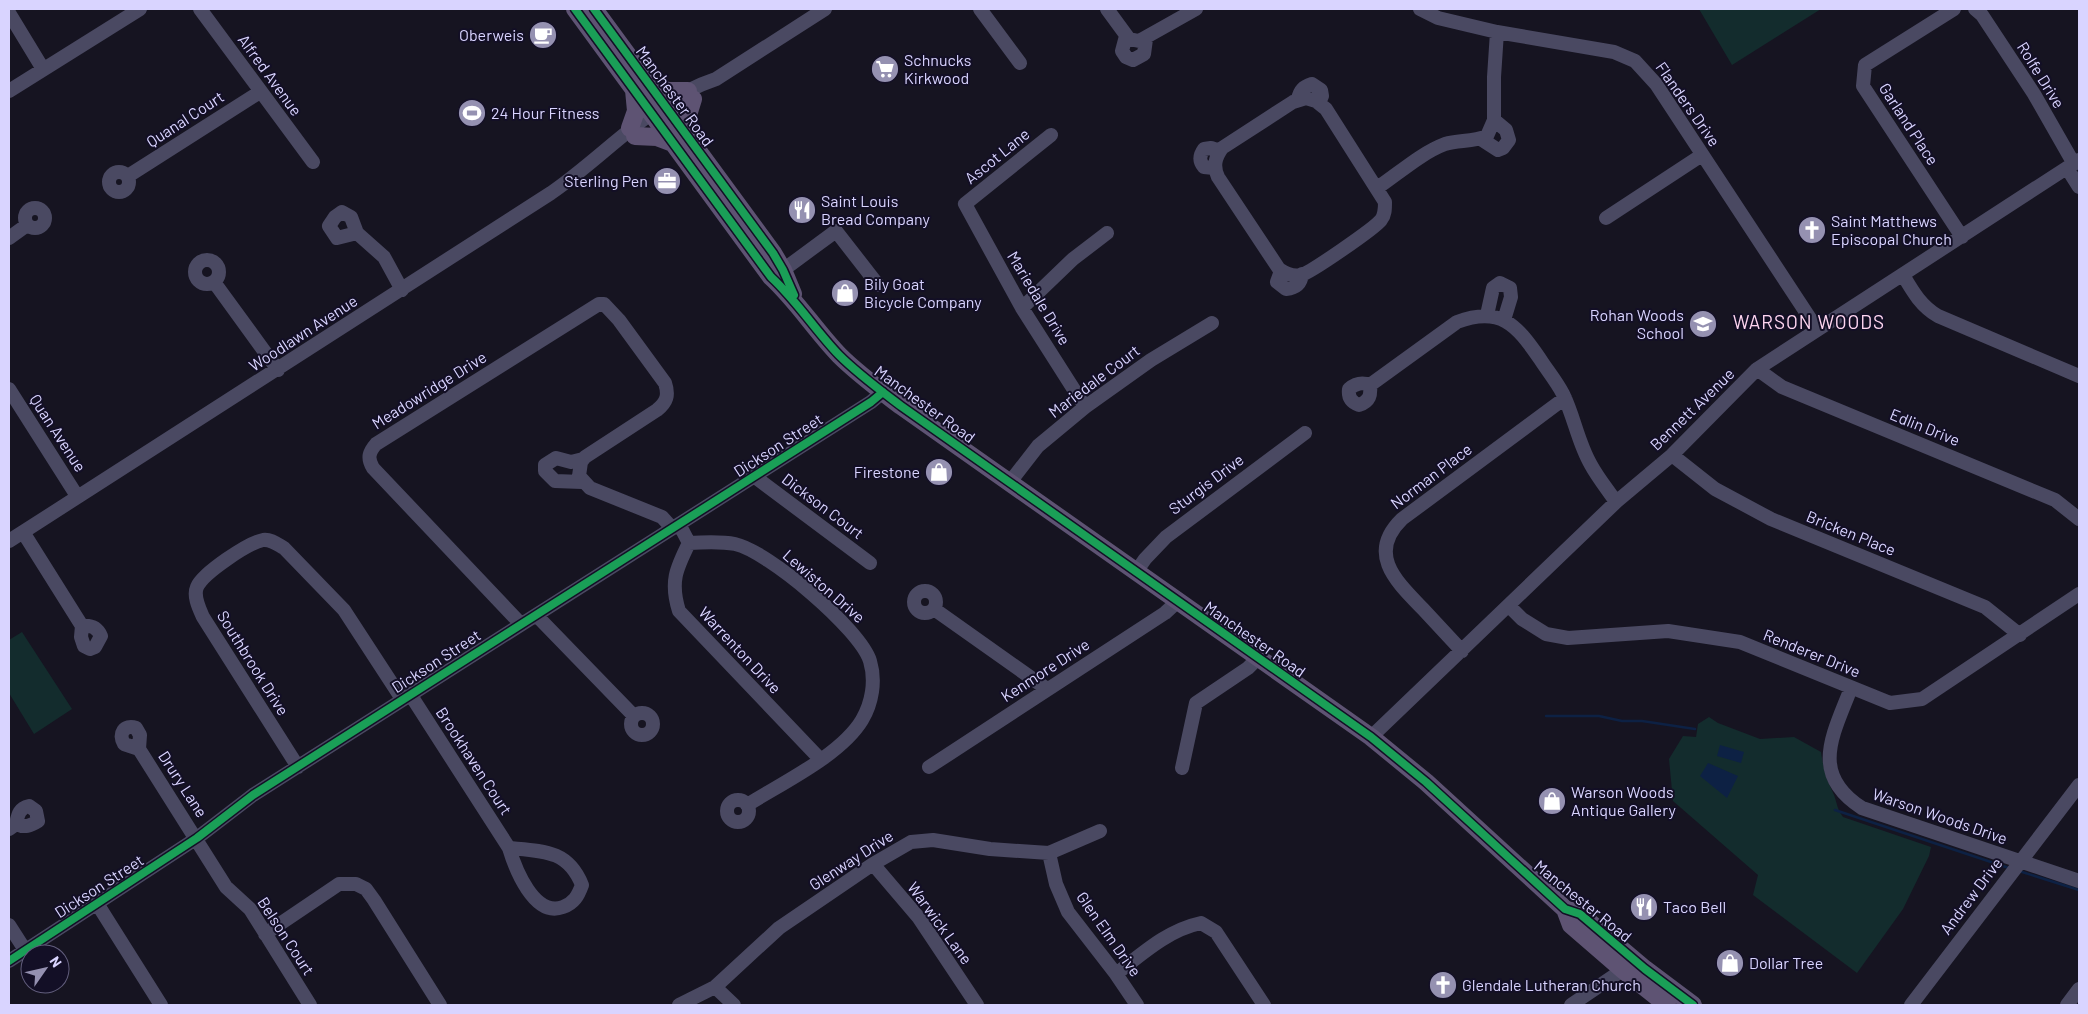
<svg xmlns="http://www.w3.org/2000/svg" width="2088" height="1014" font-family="Barlow,sans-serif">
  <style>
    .green { fill: #132c2d }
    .water { fill: #0d2144 }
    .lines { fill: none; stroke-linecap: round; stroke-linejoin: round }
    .stream { stroke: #0d2144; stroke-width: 2.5 }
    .minor { stroke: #4a4962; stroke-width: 14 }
    .major { stroke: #5e5373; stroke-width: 18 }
    .cycleway-casing { stroke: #130f26; stroke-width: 11 }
    .cycleway { stroke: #1a9f57; stroke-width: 8 }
    .labels { text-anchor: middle; stroke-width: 4; stroke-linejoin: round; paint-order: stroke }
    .poi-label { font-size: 16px; fill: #d9d4ff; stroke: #130f26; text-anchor: start }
    .street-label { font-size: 16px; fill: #d9d4ff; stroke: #130f26 }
    .quarter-label { font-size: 19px; letter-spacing: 1px; fill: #ffd6f0; stroke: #130f26 }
  </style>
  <rect width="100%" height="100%" fill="#161421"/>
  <!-- green -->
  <path class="green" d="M1699 9H1821L1732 65Z
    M22 632 72 709 34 734 9 693V640Z
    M1709 717 1718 723 1760 739 1794 737 1821 752C1824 772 1826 777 1834 795 1837 803 1837 809 1843 817L1931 847 1929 856 1903 909 1857 973 1753 895 1758 875 1673 801 1669 759 1683 736 1696 737 1698 724Z"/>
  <!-- water -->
  <path class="water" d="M1720 745 1744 752 1741 763 1717 756Z
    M1708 763 1738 776 1727 798 1700 776Z"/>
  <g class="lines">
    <!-- stream -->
    <path class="stream" d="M1546 716H1599L1622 721H1642L1695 729
      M1835 810 2009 868
      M2019 871 2079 890"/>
    <!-- minor -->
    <path class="minor" d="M200 9 313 162
      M980 9 1020 63
      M1107 9 1129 39 1139 41 1196 9
      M1420 9 1438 18 1497 32 1614 52 1635 61 1656 84 1817 329
      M1954 9 1865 65 1863 86 1962 237
      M1975 9 1982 15 2034 94 2074 164
      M9 13 43 69
      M1126 36 1122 51 1126 57 1133 60 1144 54 1146 39
      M9 91 140 9
      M1306 98 1316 101 1326 109 1385 202C1385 209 1385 215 1381 220 1375 228 1310 273 1301 275 1293 277 1285 273 1279 269L1218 177C1213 166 1215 158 1222 148L1293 102Z
      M1298 99C1300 90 1303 87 1312 84L1321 90 1322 96 1319 103
      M1051 135 965 204 1022 308 1085 407
      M1481 139 1498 150 1503 148 1509 140 1506 130 1494 120
      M1214 168 1204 167C1199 161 1199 156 1204 149L1211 148 1220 151
      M2067 168 2079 187
      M109 182a10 10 0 1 1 20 0a10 10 0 1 1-20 0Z
      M128 176 260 92
      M1377 188C1398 174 1421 153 1445 144 1459 140 1473 142 1487 136L1494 120V77L1497 32
      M25 218a10 10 0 1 1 20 0a10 10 0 1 1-20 0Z
      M1606 218 1702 155
      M357 233 337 238 329 226 335 217 342 212 351 217 357 233 384 257 402 290
      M9 238 27 225
      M195 272a12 12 0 1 1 24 0a12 12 0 1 1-24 0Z
      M783 270 836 231 878 285
      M1281 271 1277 282 1286 289C1295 288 1301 284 1302 274
      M1903 275C1913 292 1921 306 1938 316L2079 376
      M214 282 278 370
      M1022 308 1073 259 1107 233
      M1487 315 1493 288 1500 283 1510 288 1511 297 1504 320
      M1757 369 1782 387 2055 500 2079 519
      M1370 385C1362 382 1356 383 1349 389 1348 397 1351 402 1359 405 1370 401 1371 395 1370 385L1457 322C1500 306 1516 324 1540 359 1547 370 1557 382 1563 394 1574 416 1578 443 1591 465 1598 478 1608 490 1616 502
      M9 389 77 496
      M1672 455 1715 489 1771 519 1985 607 2020 635
      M755 477 870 563
      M582 482 555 481 545 471V465L556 458 571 462 583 459
      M1010 482 1038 446 1085 407 1151 360 1212 323
      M679 524 689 543C676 569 670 582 679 611L820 759
      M23 532 82 626C91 625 97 627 101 636L95 647 90 649 84 646 81 637 82 626
      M9 541 551 193C605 156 652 100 716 79L825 9
      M689 543C704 542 720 541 735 544 768 551 860 629 870 661 876 681 872 703 862 720 841 755 782 783 747 805
      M1136 572 1145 559 1166 537 1305 433
      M914 602a11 11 0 1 1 22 0a11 11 0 1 1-22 0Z
      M1509 606 1522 619 1546 634 1568 638 1668 631 1740 642 1890 703 1922 699 2079 594
      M934 609 1047 689
      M536 615 634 716
      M520 623 373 468C367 458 369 452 376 444L599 304H604L619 320 665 383C669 395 667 402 657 410L585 457 581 462 579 476 590 488 662 517 672 528
      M1462 651C1449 637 1436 623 1423 609 1397 582 1366 554 1402 519L1565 398
      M1851 688C1833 735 1809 774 1862 808L2079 881
      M410 694 509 848
      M631 724a11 11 0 1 1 22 0a11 11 0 1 1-22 0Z
      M1371 737 1616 502 1672 455 1757 369 2079 160
      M139 749 140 735 136 728C124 724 118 734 124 744L139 749 226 887 250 909 310 1005
      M298 767 203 617C199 608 193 596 197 587 203 573 248 543 263 540 271 539 277 544 284 548L344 610 402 699
      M929 767 1165 613 1178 601
      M1182 768 1196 703 1248 668 1258 658
      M727 811a11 11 0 1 1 22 0a11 11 0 1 1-22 0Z
      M9 829 16 824C18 815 19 808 29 806L36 811 38 821C30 826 25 828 16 824
      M509 848C543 851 568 850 582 885 578 896 574 903 563 907 534 918 515 868 509 848Z
      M1049 853 1056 884 1068 912 1116 974 1137 1005
      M873 864 919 918 977 1005
      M98 905 161 1005
      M9 925 25 950
      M265 934 339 884H356L366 889 374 900 440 1005
      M9 961 197 838 253 795 871 402 883 392
      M1116 974C1143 953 1168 930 1201 923L1216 932 1264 1005
      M715 987 734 1005
      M679 1005 715 987 779 928 873 864 911 842 933 840 990 849 1049 853 1100 831
      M1571 1005 1630 965
      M1911 1005 2079 785
      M2067 1005 2079 989"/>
    <!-- major -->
    <path class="major" d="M575 9 771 277C797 301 815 330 839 355 858 374 880 390 901 406L1371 737 1426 782 1565 909 1580 914 1645 969 1693 1005
      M594 9 773 253 783 270 793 294
      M648 83 668 91H688
      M630 128 636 111 634 90
      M635 136 657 137 673 143
      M691 140 688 115 693 99
      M1565 909 1571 925 1623 970 1667 1005"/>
    <defs>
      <path id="cycleway" d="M575 9 771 277C797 301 815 330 839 355 858 374 880 390 901 406L1371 737 1426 782 1565 909 1580 914 1645 969 1693 1005
        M594 9 773 253 783 270 794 295
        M9 961 197 838 253 795 871 402 883 392"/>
    </defs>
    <!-- cycleway casing -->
    <use href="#cycleway" class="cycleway-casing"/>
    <!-- cycleway -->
    <use href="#cycleway" class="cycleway"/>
  </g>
  <!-- icons -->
  <defs>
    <symbol id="cafe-disc" viewBox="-11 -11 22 22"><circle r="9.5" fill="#9591b1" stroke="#130f26"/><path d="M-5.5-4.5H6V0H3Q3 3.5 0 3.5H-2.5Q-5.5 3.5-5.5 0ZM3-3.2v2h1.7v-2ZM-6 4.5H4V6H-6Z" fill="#fff"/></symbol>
    <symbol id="supermarket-disc" viewBox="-11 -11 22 22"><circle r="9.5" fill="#9591b1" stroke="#130f26"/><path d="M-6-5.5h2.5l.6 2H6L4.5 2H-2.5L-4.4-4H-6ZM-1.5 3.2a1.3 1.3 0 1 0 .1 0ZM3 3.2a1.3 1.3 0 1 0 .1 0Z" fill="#fff"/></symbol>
    <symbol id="stadium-disc" viewBox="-11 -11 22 22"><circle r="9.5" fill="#9591b1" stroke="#130f26"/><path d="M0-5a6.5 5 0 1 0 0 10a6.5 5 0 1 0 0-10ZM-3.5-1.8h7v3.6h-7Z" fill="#fff"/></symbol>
    <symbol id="office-disc" viewBox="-11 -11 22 22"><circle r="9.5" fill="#9591b1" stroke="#130f26"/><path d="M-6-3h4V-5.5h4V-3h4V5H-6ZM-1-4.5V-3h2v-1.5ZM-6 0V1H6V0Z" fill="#fff"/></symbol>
    <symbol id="restaurant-disc" viewBox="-11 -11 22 22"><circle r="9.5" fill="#9591b1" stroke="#130f26"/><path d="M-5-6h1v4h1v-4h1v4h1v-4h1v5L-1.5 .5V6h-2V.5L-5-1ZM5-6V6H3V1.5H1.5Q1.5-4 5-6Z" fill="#fff"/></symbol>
    <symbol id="church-disc" viewBox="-11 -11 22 22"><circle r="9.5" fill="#9591b1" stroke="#130f26"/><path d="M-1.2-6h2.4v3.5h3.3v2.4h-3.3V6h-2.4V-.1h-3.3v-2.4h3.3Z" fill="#fff"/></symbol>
    <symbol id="shop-disc" viewBox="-11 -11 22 22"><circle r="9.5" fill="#9591b1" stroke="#130f26"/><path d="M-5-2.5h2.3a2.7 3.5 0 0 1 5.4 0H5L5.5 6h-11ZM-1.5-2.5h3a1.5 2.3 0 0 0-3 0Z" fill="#fff"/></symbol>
    <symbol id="school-disc" viewBox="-11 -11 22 22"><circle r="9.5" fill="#9591b1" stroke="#130f26"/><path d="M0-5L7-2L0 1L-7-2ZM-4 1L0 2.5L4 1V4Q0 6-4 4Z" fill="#fff"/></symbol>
  </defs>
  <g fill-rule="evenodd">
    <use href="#cafe-disc" x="527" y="19" width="32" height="32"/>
    <use href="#supermarket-disc" x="869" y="53" width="32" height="32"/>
    <use href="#stadium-disc" x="456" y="97" width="32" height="32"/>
    <use href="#office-disc" x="651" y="165" width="32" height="32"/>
    <use href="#restaurant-disc" x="786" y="194" width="32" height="32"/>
    <use href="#church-disc" x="1796" y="214" width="32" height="32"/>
    <use href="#shop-disc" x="829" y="277" width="32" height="32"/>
    <use href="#school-disc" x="1687" y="308" width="32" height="32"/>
    <use href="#shop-disc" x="923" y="456" width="32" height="32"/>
    <use href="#shop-disc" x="1536" y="785" width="32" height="32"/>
    <use href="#restaurant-disc" x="1628" y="891" width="32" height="32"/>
    <use href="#shop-disc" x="1714" y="947" width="32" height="32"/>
    <use href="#church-disc" x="1427" y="969" width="32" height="32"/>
  </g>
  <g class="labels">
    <!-- poi labels -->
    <g class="poi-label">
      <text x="524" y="41" text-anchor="end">Oberweis</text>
      <text x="904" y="66">Schnucks<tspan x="904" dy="18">Kirkwood</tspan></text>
      <text x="491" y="119">24 Hour Fitness</text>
      <text x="648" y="187" text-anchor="end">Sterling Pen</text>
      <text x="821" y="207">Saint Louis<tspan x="821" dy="18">Bread Company</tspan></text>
      <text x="1831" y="227">Saint Matthews<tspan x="1831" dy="18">Episcopal Church</tspan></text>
      <text x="864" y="290">Bily Goat<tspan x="864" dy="18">Bicycle Company</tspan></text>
      <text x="1684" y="321" text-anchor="end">Rohan Woods<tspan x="1684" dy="18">School</tspan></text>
      <text x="920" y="478" text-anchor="end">Firestone</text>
      <text x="1571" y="798">Warson Woods<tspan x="1571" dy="18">Antique Gallery</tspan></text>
      <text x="1663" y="913">Taco Bell</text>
      <text x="1749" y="969">Dollar Tree</text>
      <text x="1462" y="991">Glendale Lutheran Church</text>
    </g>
    <!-- street labels -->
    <g class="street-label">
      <text transform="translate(270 75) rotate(54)" y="6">Alfred Avenue</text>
      <text transform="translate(2041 75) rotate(58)" y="6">Rolfe Drive</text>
      <text transform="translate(675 96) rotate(54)" y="6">Manchester Road</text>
      <text transform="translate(1688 104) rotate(55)" y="6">Flanders Drive</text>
      <text transform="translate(185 119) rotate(-33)" y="6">Quanal Court</text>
      <text transform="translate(1909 124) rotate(57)" y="6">Garland Place</text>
      <text transform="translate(997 156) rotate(-39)" y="6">Ascot Lane</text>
      <text transform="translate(1039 298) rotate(59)" y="6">Mariedale Drive</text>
      <text transform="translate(303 333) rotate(-33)" y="6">Woodlawn Avenue</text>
      <text transform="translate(1094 381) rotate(-37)" y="6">Mariedale Court</text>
      <text transform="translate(429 390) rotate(-32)" y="6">Meadowridge Drive</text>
      <text transform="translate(925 404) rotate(36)" y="6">Manchester Road</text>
      <text transform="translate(1692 409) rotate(-44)" y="6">Bennett Avenue</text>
      <text transform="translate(1925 427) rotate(22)" y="6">Edlin Drive</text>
      <text transform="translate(58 433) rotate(57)" y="6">Quan Avenue</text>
      <text transform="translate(778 445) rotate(-33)" y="6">Dickson Street</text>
      <text transform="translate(1431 476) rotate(-37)" y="6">Norman Place</text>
      <text transform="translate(1206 484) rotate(-37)" y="6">Sturgis Drive</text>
      <text transform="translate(823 506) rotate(37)" y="6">Dickson Court</text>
      <text transform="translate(1851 533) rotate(22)" y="6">Bricken Place</text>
      <text transform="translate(824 586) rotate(41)" y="6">Lewiston Drive</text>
      <text transform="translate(1255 639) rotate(35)" y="6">Manchester Road</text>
      <text transform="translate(740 650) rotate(47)" y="6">Warrenton Drive</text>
      <text transform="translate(1812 653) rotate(22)" y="6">Renderer Drive</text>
      <text transform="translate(436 661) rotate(-33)" y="6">Dickson Street</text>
      <text transform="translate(253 663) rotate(58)" y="6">Southbrook Drive</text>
      <text transform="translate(1045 670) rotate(-33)" y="6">Kenmore Drive</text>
      <text transform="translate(474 761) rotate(57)" y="6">Brookhaven Court</text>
      <text transform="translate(183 784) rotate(57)" y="6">Drury Lane</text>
      <text transform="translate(1940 816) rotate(19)" y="6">Warson Woods Drive</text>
      <text transform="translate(851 860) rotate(-33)" y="6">Glenway Drive</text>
      <text transform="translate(99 886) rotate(-33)" y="6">Dickson Street</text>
      <text transform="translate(1971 896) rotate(-53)" y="6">Andrew Drive</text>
      <text transform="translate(1583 901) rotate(39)" y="6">Manchester Road</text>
      <text transform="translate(940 923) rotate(54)" y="6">Warwick Lane</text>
      <text transform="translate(1109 934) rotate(55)" y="6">Glen Elm Drive</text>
      <text transform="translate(286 936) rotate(57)" y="6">Belson Court</text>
    </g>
    <!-- quarter labels -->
    <g class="quarter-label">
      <text x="1809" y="329">WARSON WOODS</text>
    </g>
  </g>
  <!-- border -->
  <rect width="2088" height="1014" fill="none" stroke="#d9d4ff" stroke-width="20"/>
  <!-- north arrow -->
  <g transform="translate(45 969) rotate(56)"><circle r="24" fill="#130f26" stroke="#625e7d"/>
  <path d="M0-4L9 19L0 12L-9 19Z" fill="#9591b1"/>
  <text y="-8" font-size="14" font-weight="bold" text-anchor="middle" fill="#d9d4ff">N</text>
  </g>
</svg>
